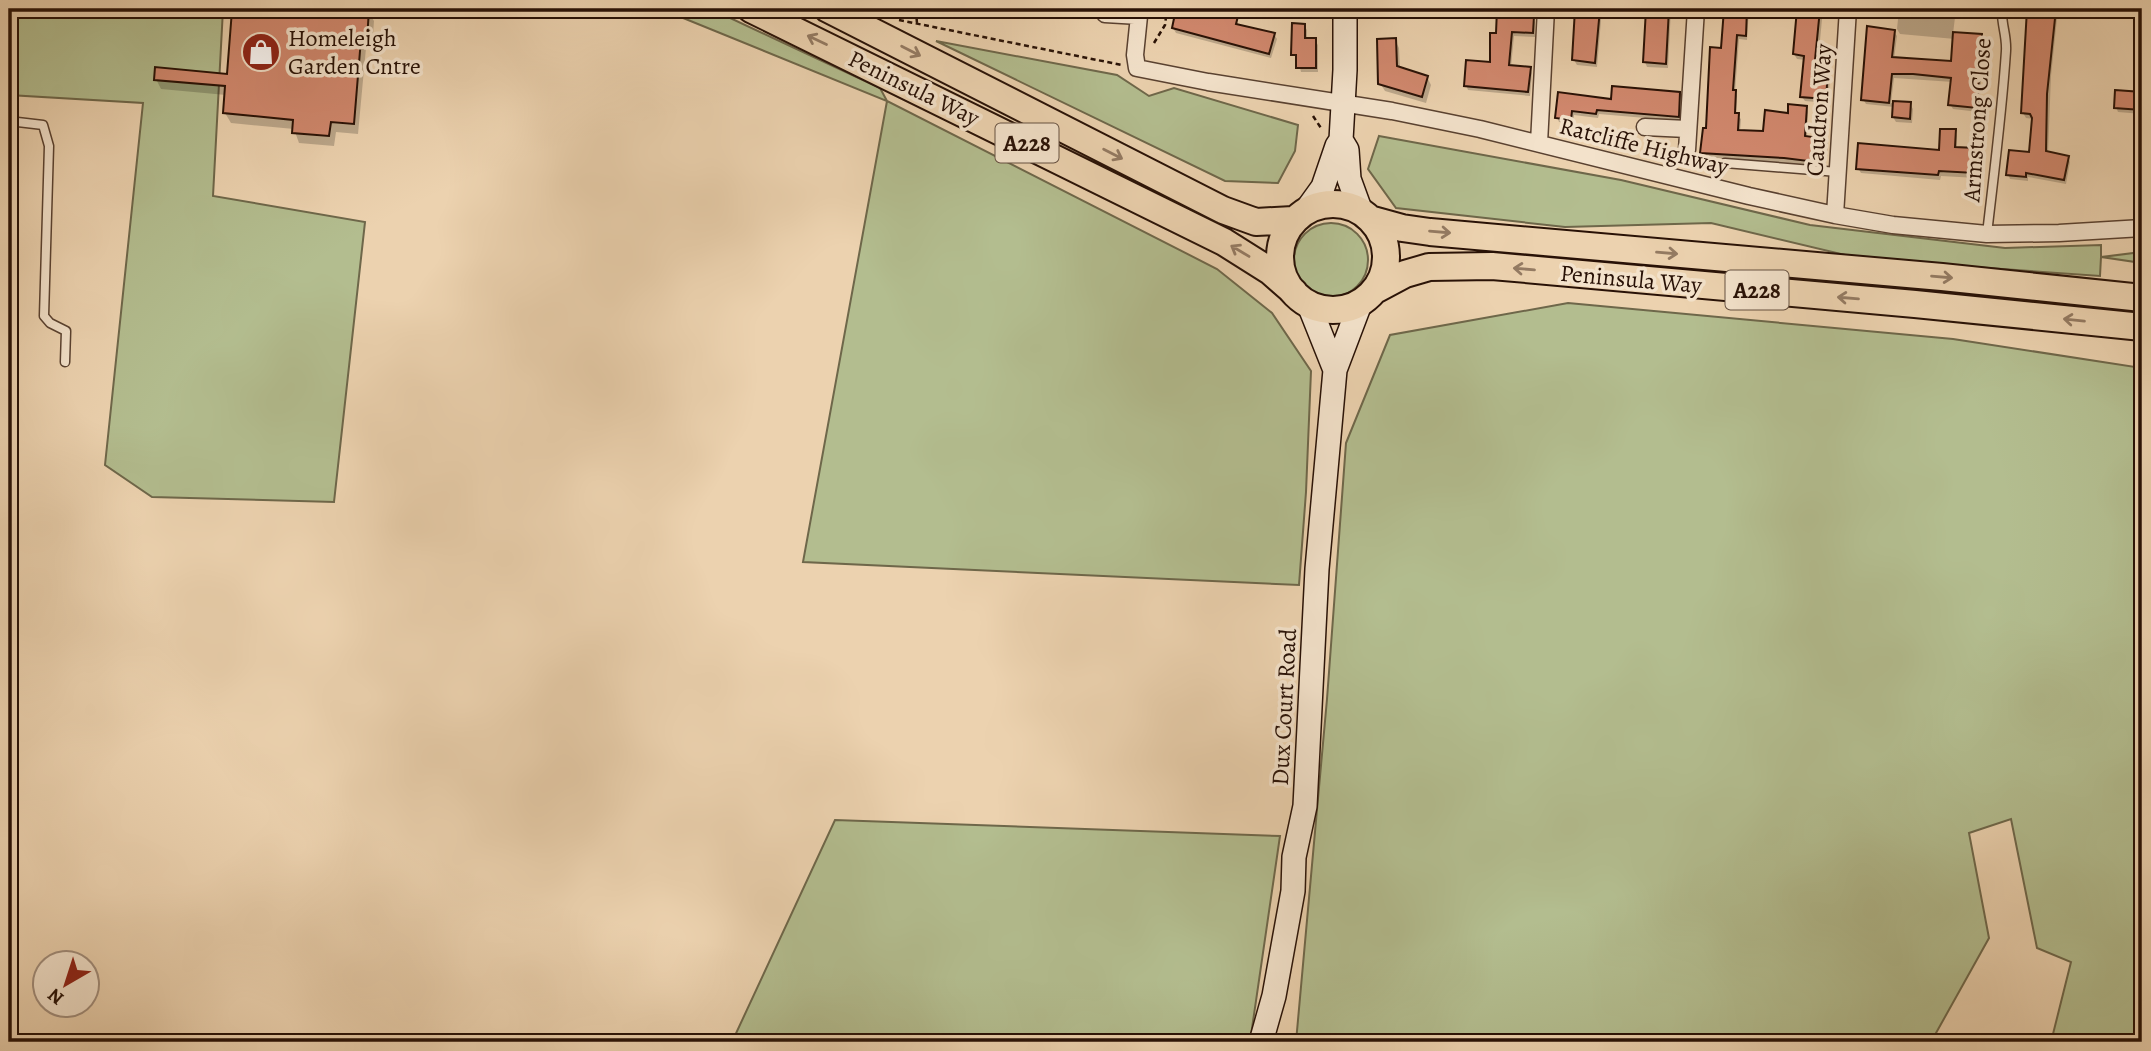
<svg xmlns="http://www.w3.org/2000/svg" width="2151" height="1051" font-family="Alegreya,serif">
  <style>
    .green { fill: #b3bd8f; stroke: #6e674a; stroke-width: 2 }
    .shadow { fill: #0003 }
    .building { fill: #d2896f; stroke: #281106; stroke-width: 2 }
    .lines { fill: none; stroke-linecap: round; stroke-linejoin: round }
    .lane-casing { stroke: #594130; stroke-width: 11 }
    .street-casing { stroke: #594130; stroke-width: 19 }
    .secondary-casing { stroke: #281106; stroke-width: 26 }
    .primary-casing { stroke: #281106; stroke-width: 30 }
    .path { stroke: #281106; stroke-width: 2.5; stroke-dasharray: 5 3.5; stroke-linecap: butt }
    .lane { stroke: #f3e2cb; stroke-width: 8 }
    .street { stroke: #f3e2cb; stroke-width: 16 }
    .secondary { stroke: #f3e2cb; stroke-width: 23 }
    .primary { stroke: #ecd2af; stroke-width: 26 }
    .oneway { stroke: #947b63 }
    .labels { text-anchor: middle; stroke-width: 7; stroke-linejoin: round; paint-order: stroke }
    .shield { fill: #f3e2cb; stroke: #655041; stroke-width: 2 }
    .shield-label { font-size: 23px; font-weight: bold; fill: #281106 }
    .poi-label { font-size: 24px; fill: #281106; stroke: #f3e2cb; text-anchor: start }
    .street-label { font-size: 24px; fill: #281106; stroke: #f3e2cb }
  </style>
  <rect width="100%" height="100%" fill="#ecd2af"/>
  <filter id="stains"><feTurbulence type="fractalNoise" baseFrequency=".00286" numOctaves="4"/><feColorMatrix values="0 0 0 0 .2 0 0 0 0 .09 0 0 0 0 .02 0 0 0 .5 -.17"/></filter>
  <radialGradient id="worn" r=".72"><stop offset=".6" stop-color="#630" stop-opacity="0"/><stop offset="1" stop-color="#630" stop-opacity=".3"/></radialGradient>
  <!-- green -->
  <path class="green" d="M9 9H223L213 196 365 222 334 502 152 497 105 465 143 103 9 95Z
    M661 9H711L880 88 887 101 1217 269 1272 313 1311 371 1306 492 1299 585 803 562 887 101Z
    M936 41 1117 75 1149 96 1174 88 1298 125 1295 151 1278 183 1225 181Z
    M1379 136 1621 180 1810 225 2005 248 2101 245V257L2142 252V263L2101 257 2100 276 1862 259 1711 223 1565 227 1396 208 1368 169Z
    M1294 260a37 37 0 1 1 74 0a37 37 0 1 1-74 0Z
    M1568 303 1953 339 2142 368V1042H2051L2071 962 2037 948 2011 819 1969 833 1989 938 1931 1042H1296L1327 699 1346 443 1390 335Z
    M835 820 1280 836 1250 1042H732Z"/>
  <!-- shadow -->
  <path class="shadow" d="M328 9 368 11 374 21 372 48H366L358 134 336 132 334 146 299 143 294 129 231 123 225 113 226 95 161 89 156 79 228 76 327 20Z
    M989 9H1159V13L1064 9V17L1011 15 1008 17H997Z
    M1178 9H1196L1237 18 1238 26 1274 34 1277 39 1271 58 1176 33 1173 28Z
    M1383 9H1402V16H1386Z
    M1499 9H1517V17L1532 18 1535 22V37L1514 36 1511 67 1530 68 1532 73 1530 96 1468 90 1466 85 1492 64 1498 35Z
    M1578 9H1602L1597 67 1577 65 1574 60Z
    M1648 9H1671L1668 68 1647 67 1645 62Z
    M1725 9H1749L1747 40 1739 39 1735 92 1737 96 1736 115 1741 119 1740 132 1765 133 1789 115 1806 107 1808 112 1807 138 1826 140 1828 145 1825 167 1704 157 1702 153 1723 50Z
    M1799 9H1823L1817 72 1827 73 1830 78 1828 103 1805 101 1802 97 1805 60 1797 59 1794 54Z
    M1899 9H1956L1953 34 1981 36 1984 41 1979 112 1953 109 1950 104 1953 82 1894 78 1891 103 1910 104 1913 109 1912 123 1896 122 1893 117 1894 107 1866 104 1863 99 1894 32 1897 36 1894 59 1953 63 1955 39 1900 34 1897 29Z
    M2030 9H2058L2051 76 2048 154 2068 157 2070 162 2066 184 2028 177V181L2010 179 2008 174 2031 154 2033 119 2026 118 2023 113Z
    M1304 25 1307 30V40H1315L1318 45V72H1301L1298 59 1293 54Z
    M1395 40 1399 48 1400 69 1427 77 1431 85 1426 103 1385 91 1380 83Z
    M2117 92 2142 93V114L2118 112 2116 107Z
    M1679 93 1682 98 1680 121 1599 114 1598 118 1574 115 1573 124 1559 122 1557 117 1560 94 1613 101Z
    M1955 131 1957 136V149L1975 150 1978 155 1977 178 1941 176 1940 180 1861 173 1858 168 1941 151Z"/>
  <!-- building -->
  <path class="building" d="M326 9 369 10 367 39H361L354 124 331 122 329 136 292 133 293 120 223 113 225 86 154 80 155 67 227 74 232 10 325 18Z
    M1176 9H1206L1238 16 1236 24 1275 33 1269 54 1172 28Z
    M1497 9H1515L1514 16H1534L1533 33 1512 32 1509 65 1531 67 1528 92 1464 86 1466 60 1490 62V33H1496Z
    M1575 9H1600L1595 63 1572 60Z
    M1646 9H1669L1666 64 1643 62Z
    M1724 9H1747L1746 36 1737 35 1733 90H1736L1735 113H1739L1738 130 1763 131 1765 110 1788 113V104L1807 106 1805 136 1827 139 1824 163 1784 158 1700 153 1703 128H1706L1710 47 1721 48Z
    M1797 9H1820L1814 70 1828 71 1826 99 1800 97 1804 56 1793 54Z
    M2027 9H2056L2047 94 2046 151 2069 156 2064 180 2026 173V177L2006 175 2009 150 2029 152 2032 118 2030 114 2021 113Z
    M1292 23 1305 24V38H1316V68H1296V55H1291Z
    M1867 26 1895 30 1892 57 1951 61 1953 32 1982 34 1977 108 1948 105 1951 78 1913 74H1892L1889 103 1861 100Z
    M1396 38 1397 66 1428 76 1422 97 1378 84 1377 39Z
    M1612 86 1680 92 1679 117 1597 110 1596 114 1572 111 1571 120 1555 118 1558 92 1611 99Z
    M2115 90 2142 92V110L2114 108Z
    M1893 101 1911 102 1910 119 1892 117Z
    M1940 129H1956L1955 147 1976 148 1975 173 1939 171 1938 175 1856 169 1858 143 1939 150Z"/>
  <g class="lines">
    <defs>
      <path id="lane" d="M9 121 43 125 49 146 44 316 50 323 66 331 65 362
        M1725 163 1838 172
        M1987 234C1994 173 2002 112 2006 51 2007 35 2001 24 2002 9"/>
      <path id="street" d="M1105 14 1139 16 1135 55 1137 68 1208 82 1392 111 1480 129 1749 196 1835 215 1893 225 1987 234 2059 233 2142 228
        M1645 127 1687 129
        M1539 143 1546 9
        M1687 150 1696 9
        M1835 215 1848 9"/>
      <path id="secondary" d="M1341 140 1347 150 1349 179 1361 212
        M1305 212 1323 187 1337 146 1341 140 1345 70V9
        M1309 305 1335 370
        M1261 1042 1274 996 1293 891 1294 857 1305 806 1317 569 1335 370 1360 304"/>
      <path id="primary" d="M751 9 1224 242 1270 271 1294 292
        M828 9 1223 210 1256 222 1293 220
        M1280 257a53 53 0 1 1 106 0a53 53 0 1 1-106 0Z
        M1373 220 1402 228 1430 232 1942 277 2142 298
        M1375 290 1405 274 1429 267 1492 266 1915 304 2142 327"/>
    </defs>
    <!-- lane casing -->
    <use href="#lane" class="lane-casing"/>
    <!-- street casing -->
    <use href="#street" class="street-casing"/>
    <!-- secondary casing -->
    <use href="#secondary" class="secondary-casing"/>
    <!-- primary casing -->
    <use href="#primary" class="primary-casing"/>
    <!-- path -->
    <path class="path" d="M916 9 917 24
      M899 20 1122 65
      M1154 43 1165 25 1167 9
      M1313 116 1321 128"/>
    <!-- lane -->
    <use href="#lane" class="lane"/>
    <!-- street -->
    <use href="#street" class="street"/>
    <!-- secondary -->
    <use href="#secondary" class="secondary"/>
    <!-- primary -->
    <use href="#primary" class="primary"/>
  </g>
  <!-- one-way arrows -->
  <defs><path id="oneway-shaft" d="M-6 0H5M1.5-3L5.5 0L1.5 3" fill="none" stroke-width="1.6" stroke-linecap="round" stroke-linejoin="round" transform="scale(1.75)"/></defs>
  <g class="oneway">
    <use href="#oneway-shaft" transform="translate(817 40) rotate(-155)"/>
    <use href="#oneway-shaft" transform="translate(911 51) rotate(27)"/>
    <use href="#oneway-shaft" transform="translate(1113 154) rotate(27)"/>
    <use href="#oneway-shaft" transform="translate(1440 232) rotate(5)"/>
    <use href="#oneway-shaft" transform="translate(1240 251) rotate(-149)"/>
    <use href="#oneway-shaft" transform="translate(1667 253) rotate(5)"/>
    <use href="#oneway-shaft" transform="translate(1524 269) rotate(-175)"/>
    <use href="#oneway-shaft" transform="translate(1942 277) rotate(5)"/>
    <use href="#oneway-shaft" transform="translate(1848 298) rotate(-175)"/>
    <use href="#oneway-shaft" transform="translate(2074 320) rotate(-174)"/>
  </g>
  <!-- icons -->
  <defs>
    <symbol id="shop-disc" viewBox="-11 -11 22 22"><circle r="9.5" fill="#8f2418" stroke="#f3e2cb"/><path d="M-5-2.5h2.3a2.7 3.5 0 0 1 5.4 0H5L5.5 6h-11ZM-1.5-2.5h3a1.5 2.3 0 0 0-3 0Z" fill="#fff"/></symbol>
  </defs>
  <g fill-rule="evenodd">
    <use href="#shop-disc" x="239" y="30" width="44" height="44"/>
  </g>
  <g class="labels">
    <!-- shield labels -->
    <g class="shield">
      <rect x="995.5" y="123.5" width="63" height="39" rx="5"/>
      <rect x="1725.5" y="270.5" width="63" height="39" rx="5"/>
    </g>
    <g class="shield-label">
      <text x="1027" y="151">A228</text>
      <text x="1757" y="298">A228</text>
    </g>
    <!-- poi labels -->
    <g class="poi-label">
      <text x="288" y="46">Homeleigh<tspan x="288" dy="28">Garden Cntre</tspan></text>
    </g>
    <!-- street labels -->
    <g class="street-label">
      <text transform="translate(914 88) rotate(26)" y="8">Peninsula Way</text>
      <text transform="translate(1819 110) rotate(-86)" y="8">Caudron Way</text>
      <text transform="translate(1977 120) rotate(-86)" y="8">Armstrong Close</text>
      <text transform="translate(1644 146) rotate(14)" y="8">Ratcliffe Highway</text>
      <text transform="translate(1631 279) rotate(5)" y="8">Peninsula Way</text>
      <text transform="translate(1284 707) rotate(-87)" y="8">Dux Court Road</text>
    </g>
  </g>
  <!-- margin -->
  <rect width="2151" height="1051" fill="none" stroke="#ecd2af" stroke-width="35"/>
  <rect x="10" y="10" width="2130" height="1030" fill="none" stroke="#281106" stroke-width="3.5"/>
  <rect x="18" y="18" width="2116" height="1016" fill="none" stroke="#281106" stroke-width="2"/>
  <!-- north arrow -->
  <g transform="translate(66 984) rotate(219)"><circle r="33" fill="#f3e2cb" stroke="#a28e7c" stroke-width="2"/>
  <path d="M0-5L12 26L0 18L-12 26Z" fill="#8f2418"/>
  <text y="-10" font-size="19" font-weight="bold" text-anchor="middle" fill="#281106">N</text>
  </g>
  <rect width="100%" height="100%" filter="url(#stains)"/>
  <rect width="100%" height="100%" fill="url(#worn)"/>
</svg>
